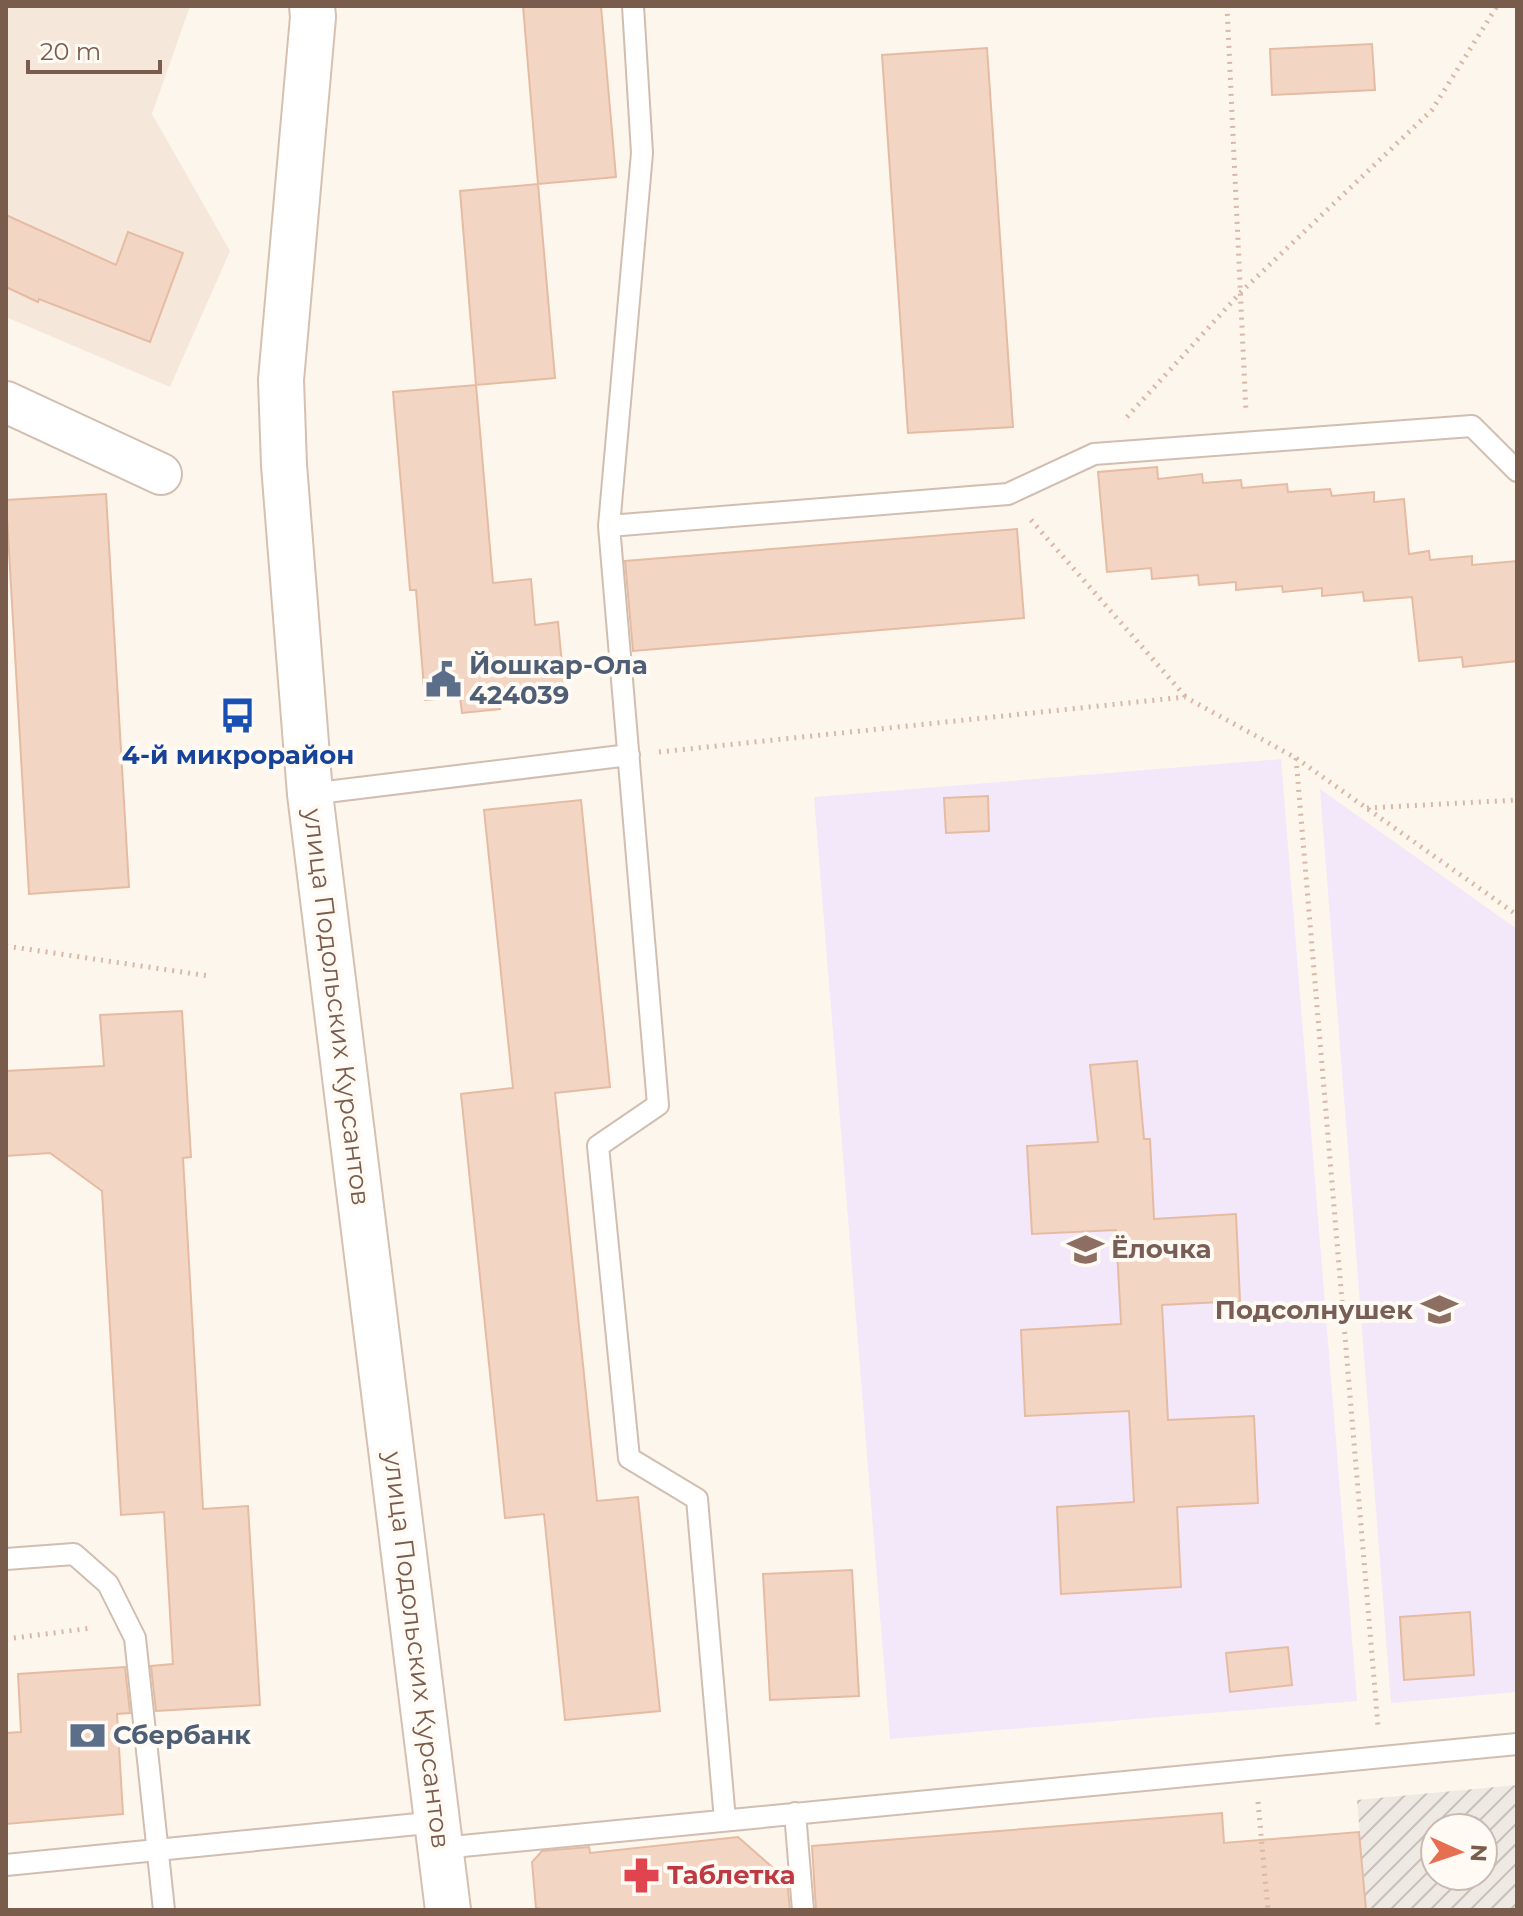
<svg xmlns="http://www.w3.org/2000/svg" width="1523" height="1916" font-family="Montserrat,sans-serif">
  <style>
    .residential { fill: #f5e8da }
    .industrial { fill: url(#industrial-furrows); fill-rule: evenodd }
    .education { fill: #f3e8fa }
    .building { fill: #f3d5c3; stroke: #e6bba3; stroke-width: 2 }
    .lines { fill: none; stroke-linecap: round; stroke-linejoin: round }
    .lane-casing { stroke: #d1beb0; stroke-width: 24 }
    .street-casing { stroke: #d1beb0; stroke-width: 44 }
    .secondary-casing { stroke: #d6c0b0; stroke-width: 48 }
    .path { stroke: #d9b8a5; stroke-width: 5; stroke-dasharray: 2 6; stroke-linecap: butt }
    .lane { stroke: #fff; stroke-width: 20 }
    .street { stroke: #fff; stroke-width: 40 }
    .secondary { stroke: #fff; stroke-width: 44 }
    .labels { text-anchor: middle; stroke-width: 8; stroke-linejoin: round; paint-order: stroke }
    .service-label { font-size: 26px; font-weight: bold; fill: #4e5e75; stroke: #fffaf3; text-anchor: start }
    .transit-label { font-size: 26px; font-weight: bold; fill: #164399; stroke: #fffaf3 }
    .street-label { font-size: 26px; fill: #7a5c4d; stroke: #fffaf3 }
    .education-label { font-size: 26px; font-weight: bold; fill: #785e54; stroke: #fffaf3; text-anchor: start }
    .health-label { font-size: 26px; font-weight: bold; fill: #be3a42; stroke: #fffaf3; text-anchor: start }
  </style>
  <defs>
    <pattern id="industrial-furrows" width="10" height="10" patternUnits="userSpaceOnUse" patternTransform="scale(2)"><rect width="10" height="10" fill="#efe9e4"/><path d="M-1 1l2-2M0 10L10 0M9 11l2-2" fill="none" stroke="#c7c0bb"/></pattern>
  </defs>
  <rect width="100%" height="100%" fill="#fdf6ec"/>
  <!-- residential -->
  <path class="residential" d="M6 6H190L152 114 230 251 170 387 6 317Z"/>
  <!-- industrial -->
  <path class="industrial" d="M1517 1785V1910H1366L1357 1800ZM1435 1828H1483V1876H1435Z"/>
  <!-- education -->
  <path class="education" d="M1281 759 1357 1701 890 1739 814 797Z
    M1320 789 1517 929V1692L1391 1703Z"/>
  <!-- building -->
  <path class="building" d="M523 6H601L616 177 538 184Z
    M1372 44 1375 90 1272 95 1270 49Z
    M987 48 1013 427 908 433 882 55Z
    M538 184 555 378 476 385 460 191Z
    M6 215 116 265 128 232 183 253 150 342 39 299 38 302 6 287Z
    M476 385 493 583 531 579 535 625 558 622 564 686 498 692 500 709 462 713 460 697 425 700 416 590H410L393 392Z
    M1157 467 1158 479 1202 474 1203 483 1241 480 1242 488 1287 484 1288 492 1330 489 1332 496 1374 492V502L1404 499 1409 554 1429 551 1430 560 1472 556V565L1517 561V661L1463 667 1462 657 1419 661 1412 597 1364 601 1363 592 1322 596V588L1283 592 1282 586 1236 590V582L1199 585 1198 575 1152 579 1151 568 1107 572 1098 472Z
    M106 494 129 887 29 894 6 500Z
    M1017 529 1024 618 633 651 625 561Z
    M988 796 989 831 946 833 944 798Z
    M581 800 610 1087 555 1093 597 1501 638 1497 660 1711 565 1720 544 1514 505 1518 461 1094 513 1088 484 810Z
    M182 1011 191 1157 183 1158 203 1509 248 1506 260 1705 156 1711 151 1666 173 1664 164 1512 121 1515 102 1191 50 1153 6 1156V1071L104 1066 100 1015Z
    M1137 1061 1144 1139H1150L1154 1219 1236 1214 1240 1301 1162 1305 1168 1420 1254 1416 1258 1503 1177 1507 1181 1587 1061 1594 1057 1507 1134 1502 1129 1411 1025 1416 1021 1330 1121 1324 1116 1230 1032 1234 1027 1146 1098 1142 1090 1065Z
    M852 1570 859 1696 770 1700 763 1574Z
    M1470 1612 1474 1675 1404 1680 1400 1617Z
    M1288 1647 1292 1685 1230 1692 1226 1653Z
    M125 1667 130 1713 117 1714 123 1814 6 1824V1733L21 1732 18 1674Z
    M1222 1813 1224 1843 1359 1832 1366 1910H816L812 1846Z
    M738 1837 787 1880 790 1910H546L536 1908 532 1862 542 1851 589 1847 590 1853Z"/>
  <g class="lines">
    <defs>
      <path id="lane" d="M633 6 642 153 609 526 658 1105 598 1146 629 1458 697 1499 725 1820
        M609 526 1008 494 1094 454 1472 426 1517 471
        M310 794 629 755
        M6 1559 74 1554 108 1584 135 1638 164 1910
        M795 1813 803 1910
        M442 1848 1517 1744
        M6 1865 438 1822"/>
      <path id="street" d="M6 402 161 474"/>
      <path id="secondary" d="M312 6 313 17 281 380 284 465 310 794 448 1910"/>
    </defs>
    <!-- lane casing -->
    <use href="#lane" class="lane-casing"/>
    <!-- street casing -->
    <use href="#street" class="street-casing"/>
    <!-- secondary casing -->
    <use href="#secondary" class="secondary-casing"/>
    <!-- path -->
    <path class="path" d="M1227 6 1246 413
      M1127 417 1241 292 1432 110 1497 6
      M1031 520 1185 696
      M659 752 1185 697 1296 758 1517 915
      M1296 758 1378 1726
      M1367 808 1517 800
      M6 946 209 976
      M6 1639 92 1628
      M1258 1802 1268 1910"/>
    <!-- lane -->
    <use href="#lane" class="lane"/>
    <!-- street -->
    <use href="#street" class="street"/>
    <!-- secondary -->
    <use href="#secondary" class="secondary"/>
  </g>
  <!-- icons -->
  <defs>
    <symbol id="civic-bare" viewBox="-9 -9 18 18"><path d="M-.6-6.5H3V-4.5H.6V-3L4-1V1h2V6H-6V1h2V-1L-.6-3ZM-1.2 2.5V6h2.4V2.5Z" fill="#5c6f8a" stroke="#fffaf3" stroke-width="2.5" paint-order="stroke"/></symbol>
    <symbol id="bus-bare" viewBox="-9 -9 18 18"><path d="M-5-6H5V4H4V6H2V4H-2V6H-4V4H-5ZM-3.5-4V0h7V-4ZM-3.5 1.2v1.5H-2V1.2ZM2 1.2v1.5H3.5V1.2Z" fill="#1a4fb4" stroke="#fffaf3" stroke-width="2.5" paint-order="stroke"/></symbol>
    <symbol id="school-bare" viewBox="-9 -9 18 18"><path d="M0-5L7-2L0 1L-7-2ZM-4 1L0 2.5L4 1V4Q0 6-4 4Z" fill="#8d6e63" stroke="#fffaf3" stroke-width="2.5" paint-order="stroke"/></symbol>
    <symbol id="bank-bare" viewBox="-9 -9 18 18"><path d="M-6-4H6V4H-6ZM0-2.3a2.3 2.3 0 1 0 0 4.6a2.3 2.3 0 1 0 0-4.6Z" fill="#5c6f8a" stroke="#fffaf3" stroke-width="2.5" paint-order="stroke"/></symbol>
    <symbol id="pharmacy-bare" viewBox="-9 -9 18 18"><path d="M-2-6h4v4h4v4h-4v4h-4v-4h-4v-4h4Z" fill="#e0444e" stroke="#fffaf3" stroke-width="2.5" paint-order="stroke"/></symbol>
  </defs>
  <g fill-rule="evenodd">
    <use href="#civic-bare" x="418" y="654" width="51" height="51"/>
    <use href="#bus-bare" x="212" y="690" width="51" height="51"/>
    <use href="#school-bare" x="1060" y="1224" width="51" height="51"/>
    <use href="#school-bare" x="1414" y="1284" width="51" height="51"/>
    <use href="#bank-bare" x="62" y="1710" width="51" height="51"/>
    <use href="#pharmacy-bare" x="616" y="1850" width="51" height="51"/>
  </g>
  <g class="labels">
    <!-- service labels -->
    <g class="service-label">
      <text x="469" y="674">Йошкар-Ола<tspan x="469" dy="30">424039</tspan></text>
      <text x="113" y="1744">Сбербанк</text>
    </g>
    <!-- transit labels -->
    <g class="transit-label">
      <text x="238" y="764">4-й микрорайон</text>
    </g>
    <!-- street labels -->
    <g class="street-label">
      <text transform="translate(337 1007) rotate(83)" y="9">улица Подольских Курсантов</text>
      <text transform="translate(417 1650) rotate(83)" y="9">улица Подольских Курсантов</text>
    </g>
    <!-- education labels -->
    <g class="education-label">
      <text x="1111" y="1258">Ёлочка</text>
      <text x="1413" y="1319" text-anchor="end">Подсолнушек</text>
    </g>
    <!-- health labels -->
    <g class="health-label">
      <text x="667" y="1884">Таблетка</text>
    </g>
  </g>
  <!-- border -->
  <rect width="1523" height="1916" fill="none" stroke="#7a5c4d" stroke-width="16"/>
  <!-- north arrow -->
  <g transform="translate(1459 1852) rotate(93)"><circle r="38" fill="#fffaf3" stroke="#cabbb1" stroke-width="2"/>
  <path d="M0-6L14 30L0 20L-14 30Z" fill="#e76f51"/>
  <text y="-12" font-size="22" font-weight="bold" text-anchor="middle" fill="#7a5c4d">N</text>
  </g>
  <!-- scale -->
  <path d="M28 60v12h132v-12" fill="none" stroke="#7a5c4d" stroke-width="4"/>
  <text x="40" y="60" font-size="24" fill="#7a5c4d" stroke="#fffaf3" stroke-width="6" paint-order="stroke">20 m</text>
</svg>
